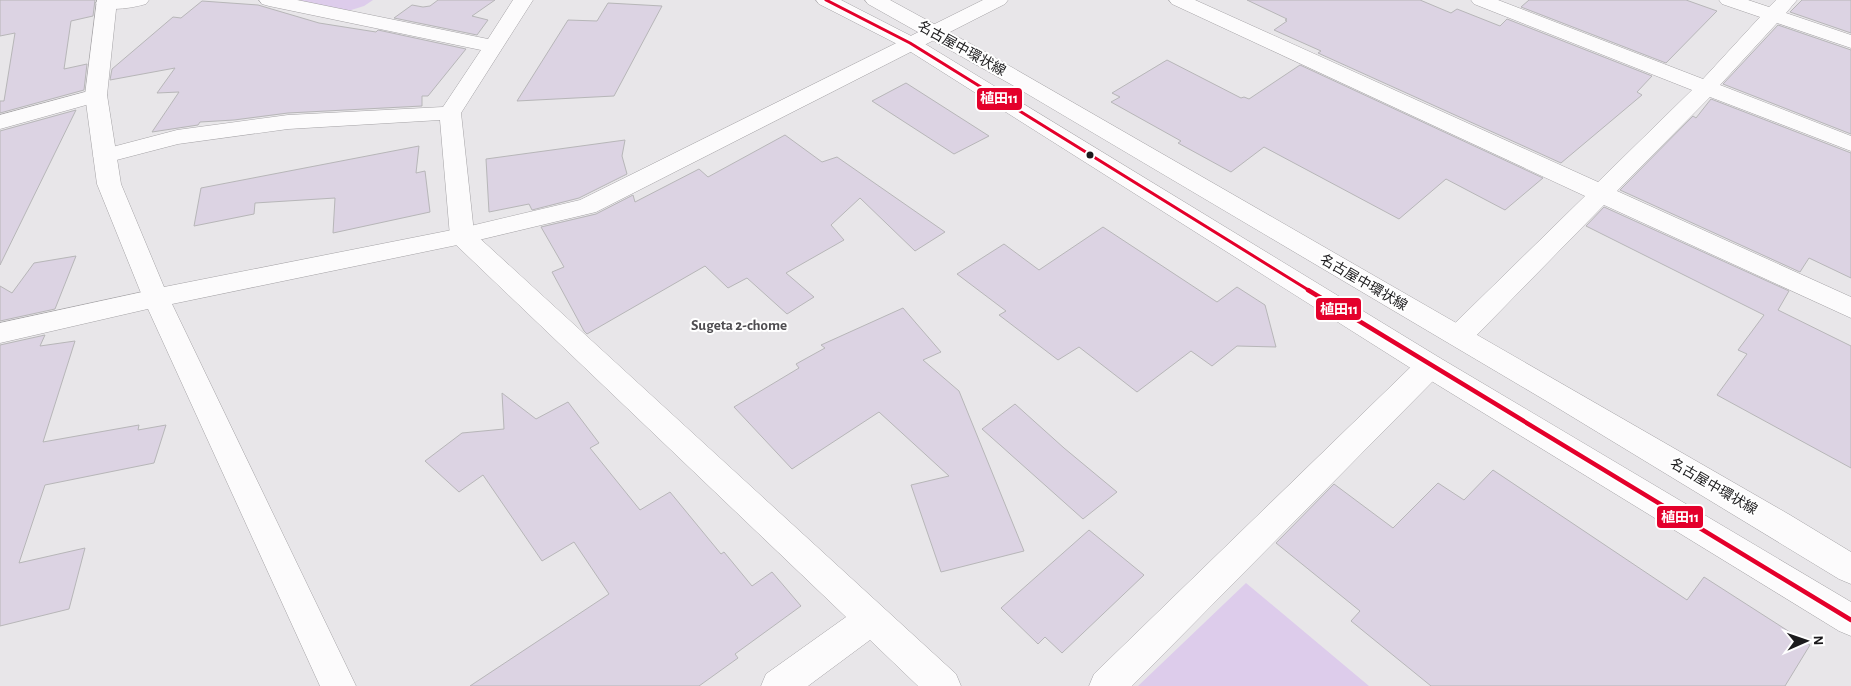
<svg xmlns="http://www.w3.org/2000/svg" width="1851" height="686" font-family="'Alegreya Sans','Noto Sans JP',sans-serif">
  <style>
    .green { fill: #ddcceb }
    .building { fill: #dcd3e3; stroke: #b7b6b8 }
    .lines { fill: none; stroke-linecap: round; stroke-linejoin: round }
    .street-casing { stroke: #a5a3a6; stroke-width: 1 }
    .secondary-casing { stroke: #a5a3a6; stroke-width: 1 }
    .primary-casing { stroke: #a5a3a6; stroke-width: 1 }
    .street { fill: #fcfbfc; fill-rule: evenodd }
    .secondary { fill: #fcfbfc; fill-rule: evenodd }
    .primary { fill: #fcfbfc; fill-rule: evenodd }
    .bus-1-far1-casing { stroke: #fff; stroke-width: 6 }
    .bus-1-casing { stroke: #fff; stroke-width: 8 }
    .bus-1-far1 { stroke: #e4002b; stroke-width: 3 }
    .bus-1 { stroke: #e4002b; stroke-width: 4.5 }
    .bus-dot { fill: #1b1a1c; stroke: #fff; stroke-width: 2 }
    .labels { text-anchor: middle; stroke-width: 4; stroke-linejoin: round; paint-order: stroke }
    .street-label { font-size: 14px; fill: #1b1a1c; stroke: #fff }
    .neighbourhood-label { font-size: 15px; font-weight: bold; fill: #4f4d51; stroke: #fff }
    .line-badge { stroke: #fff; stroke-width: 2 }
    .badge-label { font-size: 14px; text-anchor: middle; font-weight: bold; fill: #fff }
  </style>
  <rect width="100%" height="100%" fill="#e8e6e9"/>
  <!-- green -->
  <path class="green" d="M298 0H373L364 6 348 11Z
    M1246 583 1369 686H1138Z"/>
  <!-- building -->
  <path class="building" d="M0 0H95L93 16 71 21 64 69 87 64 84 90 0 113V101H4L15 33 0 36Z
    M438 0H495L472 16 488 20 477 35 394 18 412 5 423 7 430 6Z
    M1247 0H1420L1451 13 1457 9 1500 26 1507 19 1652 76 1637 92 1642 95 1561 163 1318 53 1321 51 1274 30 1287 21 1285 20 1287 19Z
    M1529 0H1686L1717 11 1666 63 1521 7Z
    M1802 0H1851V33L1790 12Z
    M202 1 258 5 319 23 376 32 378 30 466 49 428 96H422V106L288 113 234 120 200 122 198 125 152 132 179 92 157 93 175 68 110 80 112 69 173 17 181 18Z
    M608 3 662 6 614 96 517 101 568 20 597 21Z
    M1778 25 1851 50V134L1723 84Z
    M1167 60 1241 98 1244 97 1249 99 1300 65 1543 178 1505 210 1446 179 1399 219 1264 147 1231 172 1178 143 1181 141 1111 102 1120 97 1112 93Z
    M906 83 989 136 954 154 872 101Z
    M1711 99 1851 153V278L1809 258 1800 272 1620 190 1693 116 1696 118Z
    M76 110 0 265V131Z
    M785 135 822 162 837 157 945 232 915 251 860 198 831 225 844 240 786 273 814 297 787 314 747 278 728 288 705 266 587 334 584 331 552 272 564 267 541 227 596 214 633 195 635 202 699 169 708 177Z
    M625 140 622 156 627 174 579 198 532 210 529 204 489 212 486 159Z
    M419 146 416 173 425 171 430 212 333 233 335 198 255 203 254 214 194 226 201 188Z
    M1604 207 1789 291 1778 310 1851 346V468L1717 395 1747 354 1738 350 1764 315 1586 226Z
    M1103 227 1217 302 1237 287 1265 305 1276 347 1237 346 1212 366 1191 351 1137 392 1079 347 1058 360 999 315 1006 311 957 274 1004 244 1039 270Z
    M76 256 55 309 0 321V286L12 293 34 263Z
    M903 308 941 352 923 360 959 391 1024 551 941 572 911 485 949 476 879 412 792 469 734 407 799 368 796 364 825 348 821 345Z
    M45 335 40 346 75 341 43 442 139 425 138 430 166 425 154 463 45 485 19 563 85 548 69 609 0 626V345Z
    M502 393 536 419 568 402 599 443 590 448 640 510 670 492 721 554 724 552 752 586 772 572 801 606 735 654 738 658 699 686H470L609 594 574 542 542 561 483 475 459 492 425 461 462 433 504 429Z
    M1015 404 1064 448 1117 492 1083 519 982 429Z
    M1493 470 1687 600 1704 577 1810 645 1785 686H1431L1351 621 1360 611 1276 543 1334 484 1393 528 1438 483 1464 500Z
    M1089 530 1144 575 1062 653 1045 637 1038 644 1001 608Z"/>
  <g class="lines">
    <defs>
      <path id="street" d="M98 0H149L146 4C132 8 113 11 99 7L96 3Z
        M259 0H297L488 39 513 0H533L461 113 474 233 956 674 961 686H918L870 640 808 686H761L766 674 846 617 453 242 450 236 440 120 288 129 178 144 105 163 97 161 93 156 97 151 177 130 288 115 443 107 481 50 269 6 262 4Z
        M1169 0H1195L1598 182 1692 90 1474 4 1471 0H1498L1703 79 1760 17 1722 4 1719 0H1748L1769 7 1776 0H1797L1786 13 1851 35V48L1777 23 1720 85 1851 136V151L1710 97 1617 191 1851 297V318L1604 205 1469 343 1459 346 1449 343 1445 336 1449 329 1585 196 1172 4Z
        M96 89 104 90 107 95 104 100 0 129V115Z
        M156 289 165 291 169 298 165 305 0 343V323Z
        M1430 355 1440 358 1444 366 1440 374 1132 686H1089L1094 674 1420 358Z"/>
      <path id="secondary" d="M97 0H117L107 95 121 184 164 287 462 228 580 200 983 0H1008L1005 4 596 212 462 244 172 304 356 686H320L143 298 97 184 85 95Z"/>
      <path id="primary" d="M816 0H841L917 39 1440 358 1851 602V636L1839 631 1420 374 903 47 819 4Z
        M865 0H890L980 49 1790 515 1851 552V584L1839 579 1548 402 1014 86 868 4Z"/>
    </defs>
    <!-- street casing -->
    <use href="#street" class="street-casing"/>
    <!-- secondary casing -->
    <use href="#secondary" class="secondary-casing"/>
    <!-- primary casing -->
    <use href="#primary" class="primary-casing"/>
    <!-- street -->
    <use href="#street" class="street"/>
    <!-- secondary -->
    <use href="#secondary" class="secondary"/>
    <!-- primary -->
    <use href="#primary" class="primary"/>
    <defs>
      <path id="bus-1-far1" d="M826 0 910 43 1310 291"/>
      <path id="bus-1" d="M1308 290 1851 620"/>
    </defs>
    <!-- bus-1-far1 casing -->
    <use href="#bus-1-far1" class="bus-1-far1-casing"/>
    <!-- bus-1 casing -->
    <use href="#bus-1" class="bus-1-casing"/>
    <!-- bus-1-far1 -->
    <use href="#bus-1-far1" class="bus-1-far1"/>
    <!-- bus-1 -->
    <use href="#bus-1" class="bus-1"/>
  </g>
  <!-- markers -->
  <circle class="bus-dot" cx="1090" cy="155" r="4.5"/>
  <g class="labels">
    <!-- street labels -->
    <g class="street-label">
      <text transform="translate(962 48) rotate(29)" y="5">名古屋中環状線</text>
      <text transform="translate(1364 282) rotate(30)" y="5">名古屋中環状線</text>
      <text transform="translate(1714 486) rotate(30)" y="5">名古屋中環状線</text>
    </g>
    <!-- neighbourhood labels -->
    <g class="neighbourhood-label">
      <text x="739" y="330">Sugeta 2-chome</text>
    </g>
  </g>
  <g class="line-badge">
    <rect x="976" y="87" width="47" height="24" rx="5" fill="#e4002b"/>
    <rect x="1315" y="297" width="47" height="24" rx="5" fill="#e4002b"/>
    <rect x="1656" y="505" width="48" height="24" rx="5" fill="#e4002b"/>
  </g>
  <g class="badge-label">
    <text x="999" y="103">植田11</text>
    <text x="1339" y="314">植田11</text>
    <text x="1680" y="522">植田11</text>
  </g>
  <!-- north arrow -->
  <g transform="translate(1806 641) rotate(88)" stroke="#ffffff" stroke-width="4" paint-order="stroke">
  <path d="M0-4L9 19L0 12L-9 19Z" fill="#1b1a1c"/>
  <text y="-8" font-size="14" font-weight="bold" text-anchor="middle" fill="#1b1a1c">N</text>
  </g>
</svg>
